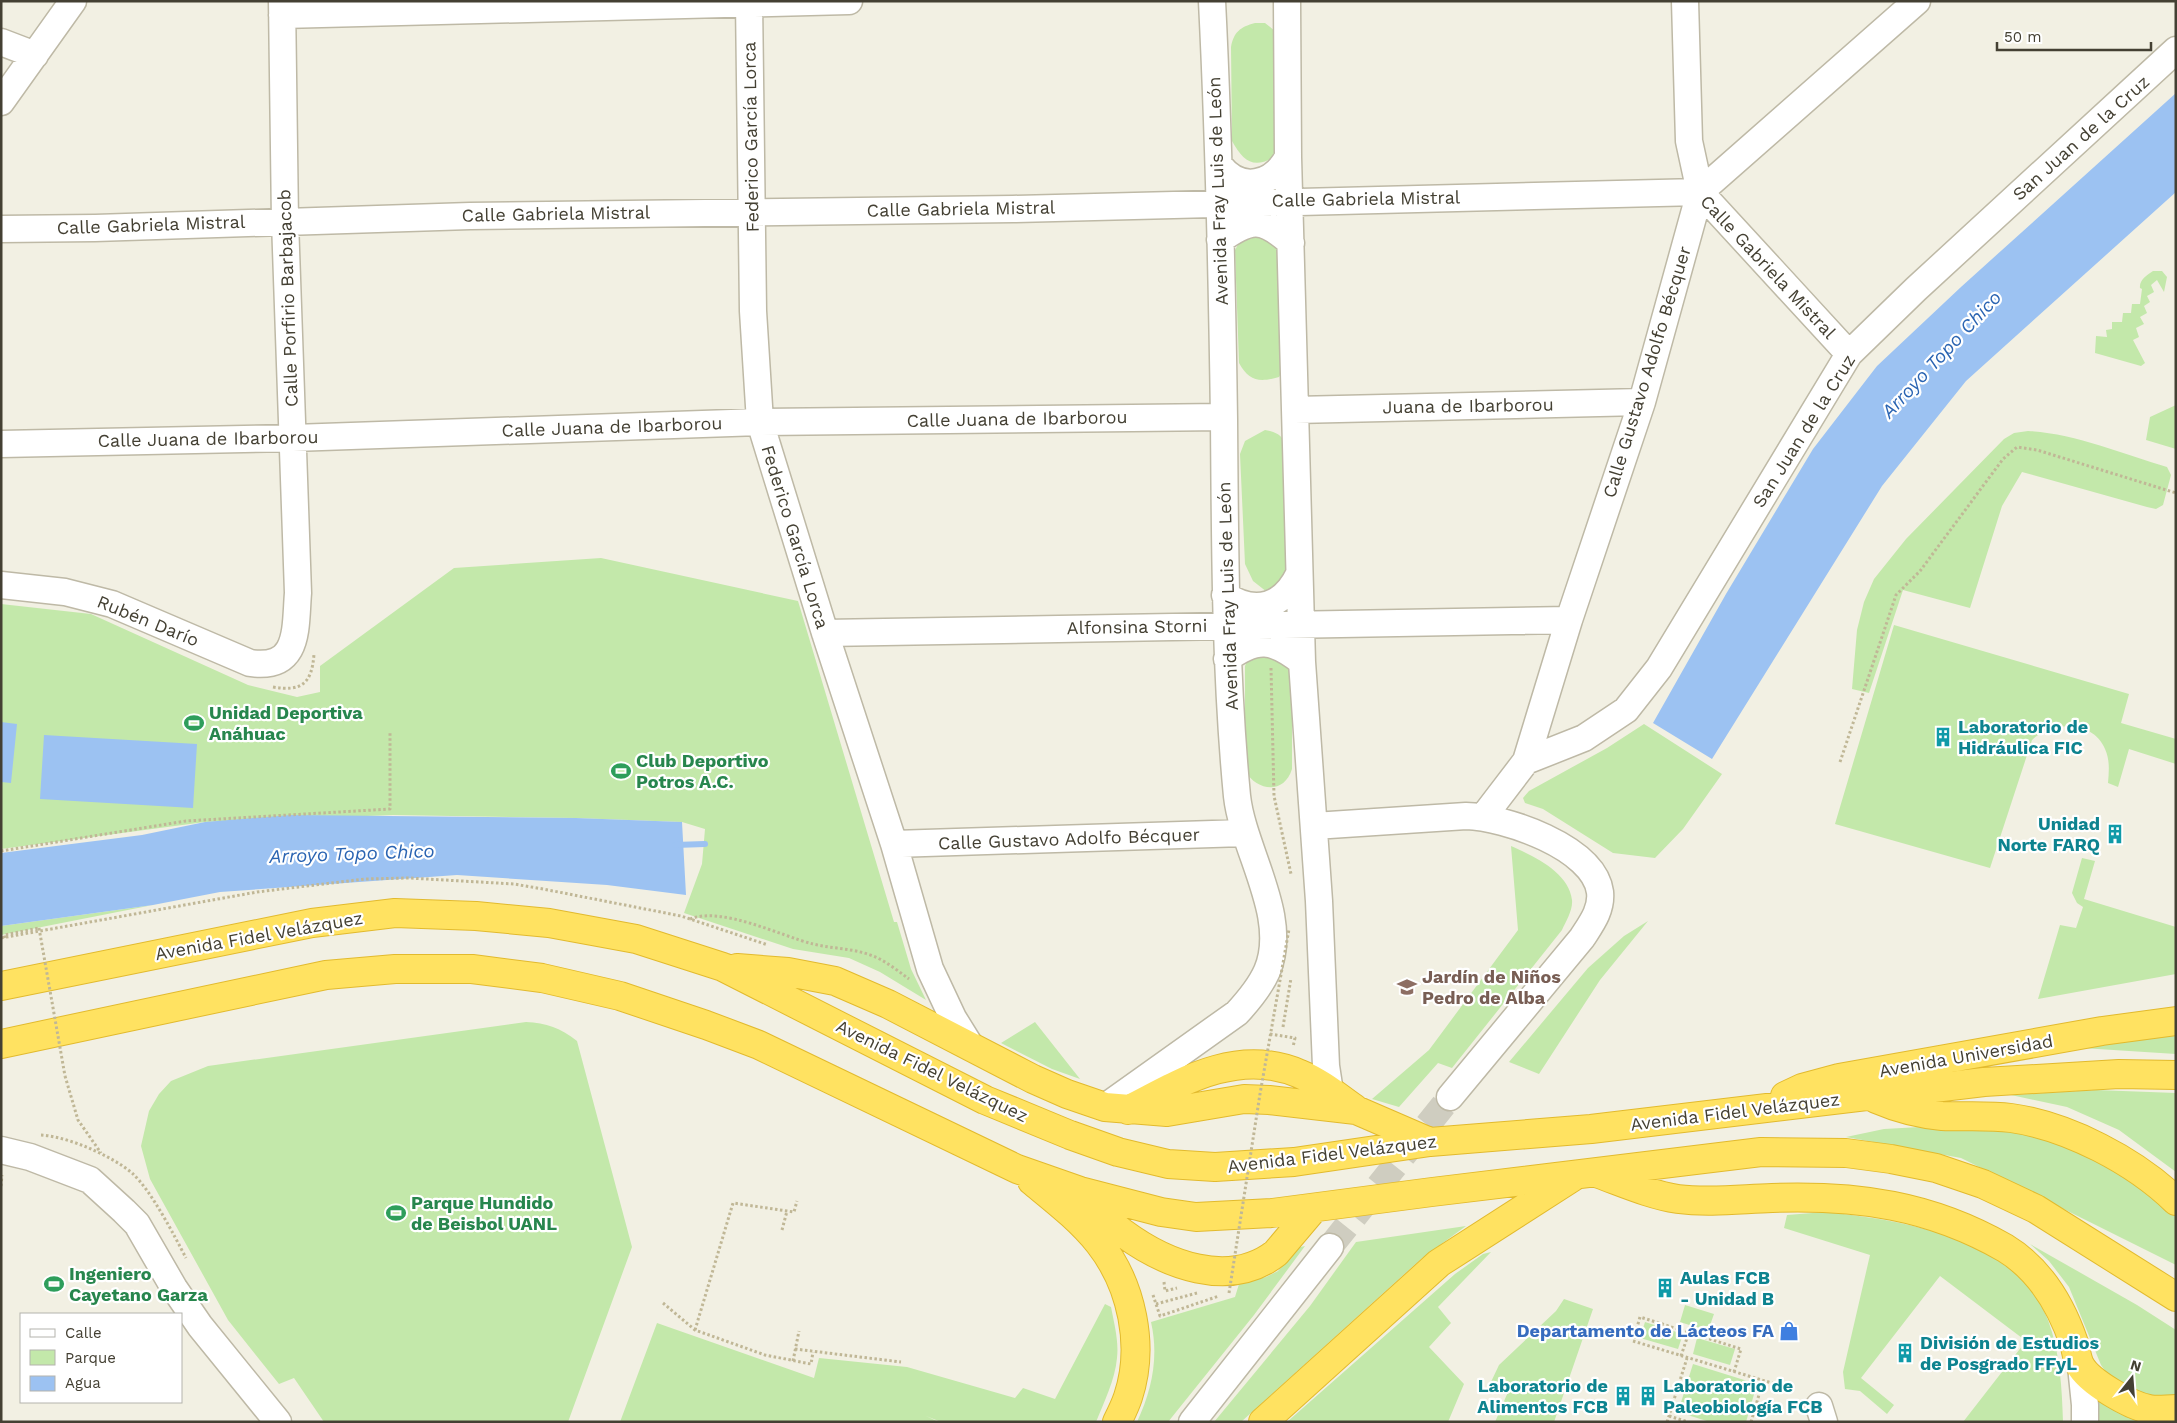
<svg xmlns="http://www.w3.org/2000/svg" width="2177" height="1423" font-family="'Work Sans',sans-serif">
  <style>
    .green { fill: #c3e8aa }
    .water { fill: #9cc2f2 }
    .lines { fill: none; stroke-linecap: round; stroke-linejoin: round }
    .stream { stroke: #9cc2f2; stroke-width: 6 }
    .minor-tunnel { stroke: #cfcdc0; stroke-width: 26; stroke-dasharray: 26 13; stroke-linecap: butt }
    .minor-casing { stroke: #beb9a6; stroke-width: 29 }
    .highway-casing { stroke: #e2ba2e; stroke-width: 30 }
    .path { stroke: #c0b796; stroke-width: 3; stroke-dasharray: 2.5 2.5; stroke-linecap: butt }
    .minor { stroke: #fff; stroke-width: 26 }
    .highway { stroke: #ffe261; stroke-width: 28 }
    .path-bridge { stroke: #c0b796; stroke-width: 3; stroke-dasharray: 2.5 2.5; stroke-linecap: butt }
    .labels { text-anchor: middle; stroke-width: 4.5; stroke-linejoin: round; paint-order: stroke }
    .street-label { font-size: 18px; fill: #444033; stroke: #fff }
    .leisure-label { font-size: 18px; font-weight: bold; fill: #27864d; stroke: #fff; text-anchor: start }
    .culture-label { font-size: 18px; font-weight: bold; fill: #0d838f; stroke: #fff; text-anchor: start }
    .education-label { font-size: 18px; font-weight: bold; fill: #785e54; stroke: #fff; text-anchor: start }
    .shop-label { font-size: 18px; font-weight: bold; fill: #366cbe; stroke: #fff; text-anchor: end }
    .water-label { font-size: 19px; font-style: italic; fill: #2a64b2; stroke: #fff }
  </style>
  <rect width="100%" height="100%" fill="#f2f0e3"/>
  <!-- green -->
  <path class="green" d="M1255 23H1265L1275 31V156C1254 170 1243 161 1232 141L1231 47C1234 32 1240 27 1255 23Z
    M1249 233 1284 247 1286 365 1279 377C1259 383 1249 381 1239 363L1235 250 1240 241Z
    M2153 271H2162L2167 277 2164 292 2157 280 2151 285 2154 292 2147 296 2150 302 2144 306 2147 313 2140 317 2144 324 2136 328 2139 337 2133 340 2145 363 2141 366 2095 353 2096 336 2107 337 2106 330 2112 329V322H2122L2123 313H2131L2132 304H2140L2142 289 2140 288C2139 280 2147 275 2153 271Z
    M2176 405V449L2146 440 2150 417Z
    M1265 430C1278 432 1282 436 1288 447L1290 576 1267 592 1253 581 1245 564 1240 454 1245 441Z
    M2028 431C2073 433 2123 454 2167 467L2171 475 2163 505 2156 509 2147 507 2022 472 2002 506 1970 608 1903 590 1869 693 1852 689 1857 630 1864 602 1874 579 1906 539 2004 439 2014 433Z
    M601 558 798 601 894 922H897L911 969 926 1000 880 972 849 958 793 949 684 913 702 864 705 829 682 822 576 818 393 815 205 822 1 849V604L91 614 248 685 297 697 320 692V666L454 568Z
    M1894 625 2129 694 2121 723 2176 739V764L2129 749 2118 787 2108 783C2109 771 2110 760 2105 749 2093 720 2052 721 2032 740L1990 868 1835 824Z
    M1257 652 1292 665V769C1284 795 1257 791 1245 771V666L1249 657Z
    M1644 724 1722 774 1683 829 1655 858 1613 853 1543 809 1525 803 1523 798 1529 791 1607 748Z
    M1511 846C1533 856 1569 872 1572 900 1573 910 1566 921 1562 930L1452 1068 1438 1063 1399 1107 1372 1099 1429 1050 1518 930Z
    M2082 858 2095 861 2084 899 2176 927V974L2038 999 2060 925 2076 928 2083 907 2077 903 2072 893Z
    M153 905 1 935V926Z
    M1648 921 1600 980 1539 1074 1509 1062 1588 968 1624 936Z
    M526 1022C546 1023 561 1028 577 1041L632 1247 568 1422H324L294 1378 279 1384 228 1320 150 1179 141 1146 149 1111 159 1094 171 1081 208 1066Z
    M1035 1022 1080 1079 1052 1069 1001 1043Z
    M2176 1026V1054L2082 1048Z
    M2096 1090 2176 1093V1172L2119 1130 2067 1107 2011 1095Z
    M1938 1126H1987L2054 1135 2134 1173 2176 1214V1265L1961 1158 1846 1137 1884 1129Z
    M1825 1212C1902 1220 2015 1237 2048 1320 2060 1352 2062 1388 2063 1422H1963L2026 1341 1940 1276 1861 1378 1894 1405 1887 1414 1860 1391 1845 1389 1843 1372 1870 1255 1784 1228 1787 1215Z
    M1466 1226 1421 1259 1241 1422H1214L1310 1306 1356 1242Z
    M2030 1244 2137 1305 2176 1330V1398L2158 1401 2112 1381 2101 1365 2069 1287 2049 1261Z
    M1305 1246 1254 1315 1168 1422H1137C1152 1390 1159 1357 1151 1322L1235 1297 1239 1284 1266 1277 1278 1271 1296 1248Z
    M1491 1252 1438 1307 1451 1323 1429 1347 1464 1384 1448 1422H1287L1455 1274 1483 1254Z
    M1564 1299 1593 1309 1554 1422H1495L1508 1392 1490 1384 1499 1365 1556 1311Z
    M1105 1304 1111 1307C1114 1323 1119 1341 1117 1358 1115 1380 1104 1402 1096 1422H941L926 1416 939 1422H620L657 1323 814 1378 819 1358 907 1367 1015 1398 1023 1388 1055 1399Z
    M1685 1305 1714 1314 1708 1331 1680 1322Z
    M1645 1322 1683 1334 1678 1349 1640 1338Z
    M1697 1338 1735 1349 1730 1365 1693 1354Z
    M1693 1364 1757 1384 1746 1422H1710L1678 1412Z
    M2098 1396 2176 1422H2096Z"/>
  <!-- water -->
  <path class="water" d="M2176 93V192L1966 381 1882 486 1712 759 1653 723 1726 594 1813 449 1877 366 1961 287Z
    M1 722 17 724 11 783 1 782Z
    M44 735 197 744 193 808 40 799Z
    M291 815 576 818 682 822 686 895 607 885 457 875 220 892 153 905 1 926V853L142 835 205 822Z"/>
  <g class="lines">
    <!-- stream -->
    <path class="stream" d="M675 845 705 844"/>
    <!-- minor-tunnel -->
    <path class="minor-tunnel" d="M1330 1247 1450 1097"/>
    <defs>
      <path id="minor" d="M749 1 753 311 760 422 825 633 894 844 930 969 953 1018 971 1047
        M1287 1 1288 157 1302 662 1319 901 1326 1066 1330 1092
        M1685 1 1689 141 1700 192
        M282 15 849 1
        M1 42 35 55
        M1 102 73 1
        M1220 166C1241 193 1273 185 1288 157
        M1 229 95 228 470 216 1013 209 1700 192 1849 354
        M1220 240C1251 218 1262 217 1291 243
        M1295 410 1642 402
        M1 444 293 438 760 422 1224 417
        M1 585 65 592 112 604 250 663C300 670 295 629 298 593L285 221 282 1
        M1225 595C1256 616 1284 606 1299 574
        M825 633 1569 620
        M1227 659C1257 637 1273 639 1302 662
        M1526 761 1584 738 1626 710 1659 668 1849 354 1916 289 2176 50
        M1484 816 1526 761 1569 620 1642 402 1700 192 1917 1
        M1314 826 1466 816C1504 817 1594 847 1600 892 1602 910 1591 924 1582 938L1450 1097
        M894 844 1244 833
        M1105 1107 1237 1013C1249 1000 1260 987 1267 971 1290 917 1243 851 1237 796 1225 671 1225 545 1224 419 1222 280 1219 141 1212 1
        M1 1150 30 1157 90 1180 124 1211 137 1224 174 1288 200 1326 278 1422
        M2081 1366 2085 1405V1422
        M1819 1406 1824 1422
        M1192 1422 1330 1247"/>
      <path id="highway" d="M737 968 788 972 835 981 888 1004 1033 1079 1067 1094 1105 1107 1167 1112 1244 1099 1269 1100 1356 1110 1430 1142
        M1 986 312 923 395 913 476 916 549 923 636 939 723 967 985 1100 1070 1135 1118 1152 1168 1164 1215 1167 1294 1162 1430 1142 1591 1129 1984 1082 2119 1074 2176 1075
        M1 1044 326 975 395 969H472L542 978 620 996 706 1025 759 1045 1017 1169 1080 1191 1161 1212 1196 1217 1272 1213 1432 1192 1761 1152 1846 1153 1891 1159 1936 1168 1983 1184 2036 1209 2176 1297
        M1785 1096 1802 1088 1839 1078 2102 1031 2176 1021
        M1876 1099C1897 1108 1919 1114 1942 1116 1965 1117 1988 1115 2011 1118 2068 1126 2135 1161 2176 1201
        M1128 1110C1181 1082 1238 1047 1300 1074 1320 1082 1338 1097 1355 1109
        M1599 1174C1624 1183 1651 1195 1678 1199 1709 1203 1741 1199 1772 1198 1857 1195 1930 1205 2005 1248 2041 1270 2061 1305 2074 1343 2076 1350 2077 1359 2080 1365 2089 1382 2131 1406 2149 1409 2157 1411 2167 1409 2176 1409
        M1032 1181C1055 1200 1080 1219 1099 1243 1132 1285 1145 1346 1128 1397 1125 1406 1121 1414 1117 1422
        M1081 1193C1094 1206 1107 1222 1123 1233 1165 1264 1229 1290 1276 1253L1314 1208
        M1263 1422 1439 1263 1573 1177"/>
    </defs>
    <!-- minor casing -->
    <use href="#minor" class="minor-casing"/>
    <!-- highway casing -->
    <use href="#highway" class="highway-casing"/>
    <!-- path -->
    <path class="path" d="M1271 668 1274 796 1291 874
      M273 687C302 692 312 683 314 654
      M1840 762 1896 595 1920 571 2003 459 2017 447 2037 450 2176 493
      M1 851 186 821 390 809V731
      M690 919C722 906 781 936 813 944 833 949 853 948 873 956 886 961 898 971 909 979
      M1 938 257 892 365 879 409 878 514 884 543 889 681 916 768 945
      M5 938 4 935 39 928
      M1283 1027 1291 978
      M1270 1034 1295 1038 1293 1047
      M65 1076 78 1120 101 1153
      M41 1135C57 1136 74 1142 89 1148 104 1155 119 1162 132 1173 151 1190 174 1235 186 1258
      M1 1186 2 1175
      M782 1230 787 1211
      M1164 1282 1165 1291 1177 1288
      M1153 1295 1160 1316 1219 1296
      M663 1303 695 1330 765 1355 811 1364 813 1352
      M1156 1304 1197 1293
      M695 1330 733 1203 794 1212 797 1201
      M795 1349 901 1362
      M1681 1356 1689 1332
      M793 1361 799 1331
      M1734 1372 1741 1349 1640 1317 1633 1341 1795 1390
      M1669 1416 1688 1422
      M1667 1422 1687 1358
      M1751 1422 1763 1381"/>
    <!-- minor -->
    <use href="#minor" class="minor"/>
    <!-- highway -->
    <use href="#highway" class="highway"/>
    <!-- path-bridge -->
    <path class="path-bridge" d="M39 928 65 1076
      M1229 1293 1260 1094 1289 929"/>
  </g>
  <!-- icons -->
  <defs>
    <symbol id="stadium-bare" viewBox="-9 -9 18 18"><path d="M0-5a6.5 5 0 1 0 0 10a6.5 5 0 1 0 0-10ZM-3.5-1.8h7v3.6h-7Z" fill="#2e9e5b" stroke="#fff" stroke-width="2.5" paint-order="stroke"/></symbol>
    <symbol id="building-bare" viewBox="-9 -9 18 18"><path d="M-4-6H4V6H1V3H-1V6H-4ZM-2.5-4.3h1.7v1.8h-1.7ZM.8-4.3h1.7v1.8H.8ZM-2.5-1h1.7V.8h-1.7ZM.8-1h1.7V.8H.8Z" fill="#0f9aa8" stroke="#fff" stroke-width="2.5" paint-order="stroke"/></symbol>
    <symbol id="school-bare" viewBox="-9 -9 18 18"><path d="M0-5L7-2L0 1L-7-2ZM-4 1L0 2.5L4 1V4Q0 6-4 4Z" fill="#8d6e63" stroke="#fff" stroke-width="2.5" paint-order="stroke"/></symbol>
    <symbol id="shop-bare" viewBox="-9 -9 18 18"><path d="M-5-2.5h2.3a2.7 3.5 0 0 1 5.4 0H5L5.5 6h-11ZM-1.5-2.5h3a1.5 2.3 0 0 0-3 0Z" fill="#3f7fe0" stroke="#fff" stroke-width="2.5" paint-order="stroke"/></symbol>
  </defs>
  <g fill-rule="evenodd">
    <use href="#stadium-bare" x="180" y="709" width="28" height="28"/>
    <use href="#building-bare" x="1929" y="723" width="28" height="28"/>
    <use href="#stadium-bare" x="607" y="757" width="28" height="28"/>
    <use href="#building-bare" x="2101" y="820" width="28" height="28"/>
    <use href="#school-bare" x="1393" y="973" width="28" height="28"/>
    <use href="#stadium-bare" x="382" y="1199" width="28" height="28"/>
    <use href="#stadium-bare" x="40" y="1270" width="28" height="28"/>
    <use href="#building-bare" x="1651" y="1274" width="28" height="28"/>
    <use href="#shop-bare" x="1775" y="1317" width="28" height="28"/>
    <use href="#building-bare" x="1891" y="1339" width="28" height="28"/>
    <use href="#building-bare" x="1609" y="1382" width="28" height="28"/>
    <use href="#building-bare" x="1634" y="1382" width="28" height="28"/>
  </g>
  <g class="labels">
    <!-- street labels -->
    <g class="street-label">
      <text transform="translate(751 137) rotate(-91)" y="6">Federico García Lorca</text>
      <text transform="translate(2081 138) rotate(-42)" y="6">San Juan de la Cruz</text>
      <text transform="translate(1218 191) rotate(-92)" y="6">Avenida Fray Luis de León</text>
      <text transform="translate(1366 199) rotate(-1)" y="6">Calle Gabriela Mistral</text>
      <text transform="translate(961 209) rotate(-1)" y="6">Calle Gabriela Mistral</text>
      <text transform="translate(556 214) rotate(-1)" y="6">Calle Gabriela Mistral</text>
      <text transform="translate(151 225) rotate(-2)" y="6">Calle Gabriela Mistral</text>
      <text transform="translate(1768 267) rotate(47)" y="6">Calle Gabriela Mistral</text>
      <text transform="translate(288 298) rotate(-92)" y="6">Calle Porfirio Barbajacob</text>
      <text transform="translate(1647 372) rotate(-73)" y="6">Calle Gustavo Adolfo Bécquer</text>
      <text transform="translate(1468 406) rotate(-1)" y="6">Juana de Ibarborou</text>
      <text transform="translate(1017 419) rotate(-1)" y="6">Calle Juana de Ibarborou</text>
      <text transform="translate(612 427) rotate(-2)" y="6">Calle Juana de Ibarborou</text>
      <text transform="translate(1804 431) rotate(-58)" y="6">San Juan de la Cruz</text>
      <text transform="translate(208 439) rotate(-1)" y="6">Calle Juana de Ibarborou</text>
      <text transform="translate(795 537) rotate(73)" y="6">Federico García Lorca</text>
      <text transform="translate(1228 596) rotate(-92)" y="6">Avenida Fray Luis de León</text>
      <text transform="translate(148 621) rotate(22)" y="6">Rubén Darío</text>
      <text transform="translate(1137 627) rotate(-1)" y="6">Alfonsina Storni</text>
      <text transform="translate(1069 839) rotate(-2)" y="6">Calle Gustavo Adolfo Bécquer</text>
      <text transform="translate(259 936) rotate(-10)" y="6">Avenida Fidel Velázquez</text>
      <text transform="translate(1966 1056) rotate(-10)" y="6">Avenida Universidad</text>
      <text transform="translate(932 1071) rotate(26)" y="6">Avenida Fidel Velázquez</text>
      <text transform="translate(1735 1112) rotate(-7)" y="6">Avenida Fidel Velázquez</text>
      <text transform="translate(1332 1154) rotate(-7)" y="6">Avenida Fidel Velázquez</text>
    </g>
    <!-- leisure labels -->
    <g class="leisure-label">
      <text x="209" y="719">Unidad Deportiva<tspan x="209" dy="21">Anáhuac</tspan></text>
      <text x="636" y="767">Club Deportivo<tspan x="636" dy="21">Potros A.C.</tspan></text>
      <text x="411" y="1209">Parque Hundido<tspan x="411" dy="21">de Beisbol UANL</tspan></text>
      <text x="69" y="1280">Ingeniero<tspan x="69" dy="21">Cayetano Garza</tspan></text>
    </g>
    <!-- culture labels -->
    <g class="culture-label">
      <text x="1958" y="733">Laboratorio de<tspan x="1958" dy="21">Hidráulica FIC</tspan></text>
      <text x="2100" y="830" text-anchor="end">Unidad<tspan x="2100" dy="21">Norte FARQ</tspan></text>
      <text x="1680" y="1284">Aulas FCB<tspan x="1680" dy="21">- Unidad B</tspan></text>
      <text x="1920" y="1349">División de Estudios<tspan x="1920" dy="21">de Posgrado FFyL</tspan></text>
      <text x="1608" y="1392" text-anchor="end">Laboratorio de<tspan x="1608" dy="21">Alimentos FCB</tspan></text>
      <text x="1663" y="1392">Laboratorio de<tspan x="1663" dy="21">Paleobiología FCB</tspan></text>
    </g>
    <!-- education labels -->
    <g class="education-label">
      <text x="1422" y="983">Jardín de Niños<tspan x="1422" dy="21">Pedro de Alba</tspan></text>
    </g>
    <!-- shop labels -->
    <g class="shop-label">
      <text x="1774" y="1337">Departamento de Lácteos FA</text>
    </g>
    <!-- water labels -->
    <g class="water-label">
      <text transform="translate(1941 354) rotate(-47)" y="7">Arroyo Topo Chico</text>
      <text transform="translate(352 853) rotate(-2)" y="7">Arroyo Topo Chico</text>
    </g>
  </g>
  <!-- border -->
  <rect width="2177" height="1423" fill="none" stroke="#444033" stroke-width="5"/>
  <!-- legend -->
  <rect x="20" y="1313" width="162" height="90" fill="#ffffff" stroke="#b4b3ad"/>
  <rect x="30" y="1329" width="25" height="8" fill="#ffffff" stroke="#b4b3ad"/>
  <text x="65" y="1338" font-size="15" fill="#444033">Calle</text>
  <rect x="30" y="1350" width="25" height="15" fill="#c3e8aa" stroke="#b4b3ad"/>
  <text x="65" y="1363" font-size="15" fill="#444033">Parque</text>
  <rect x="30" y="1376" width="25" height="15" fill="#9cc2f2" stroke="#b4b3ad"/>
  <text x="65" y="1388" font-size="15" fill="#444033">Agua</text>
  <!-- north arrow -->
  <g transform="translate(2132 1378) rotate(17)" stroke="#ffffff" stroke-width="4" paint-order="stroke">
  <path d="M0-4L9 19L0 12L-9 19Z" fill="#444033"/>
  <text y="-8" font-size="14" font-weight="bold" text-anchor="middle" fill="#444033">N</text>
  </g>
  <!-- scale -->
  <path d="M1997 42v8h154v-8" fill="none" stroke="#444033" stroke-width="2.5"/>
  <text x="2004" y="42" font-size="15" fill="#444033" stroke="#ffffff" stroke-width="4" paint-order="stroke">50 m</text>
</svg>
